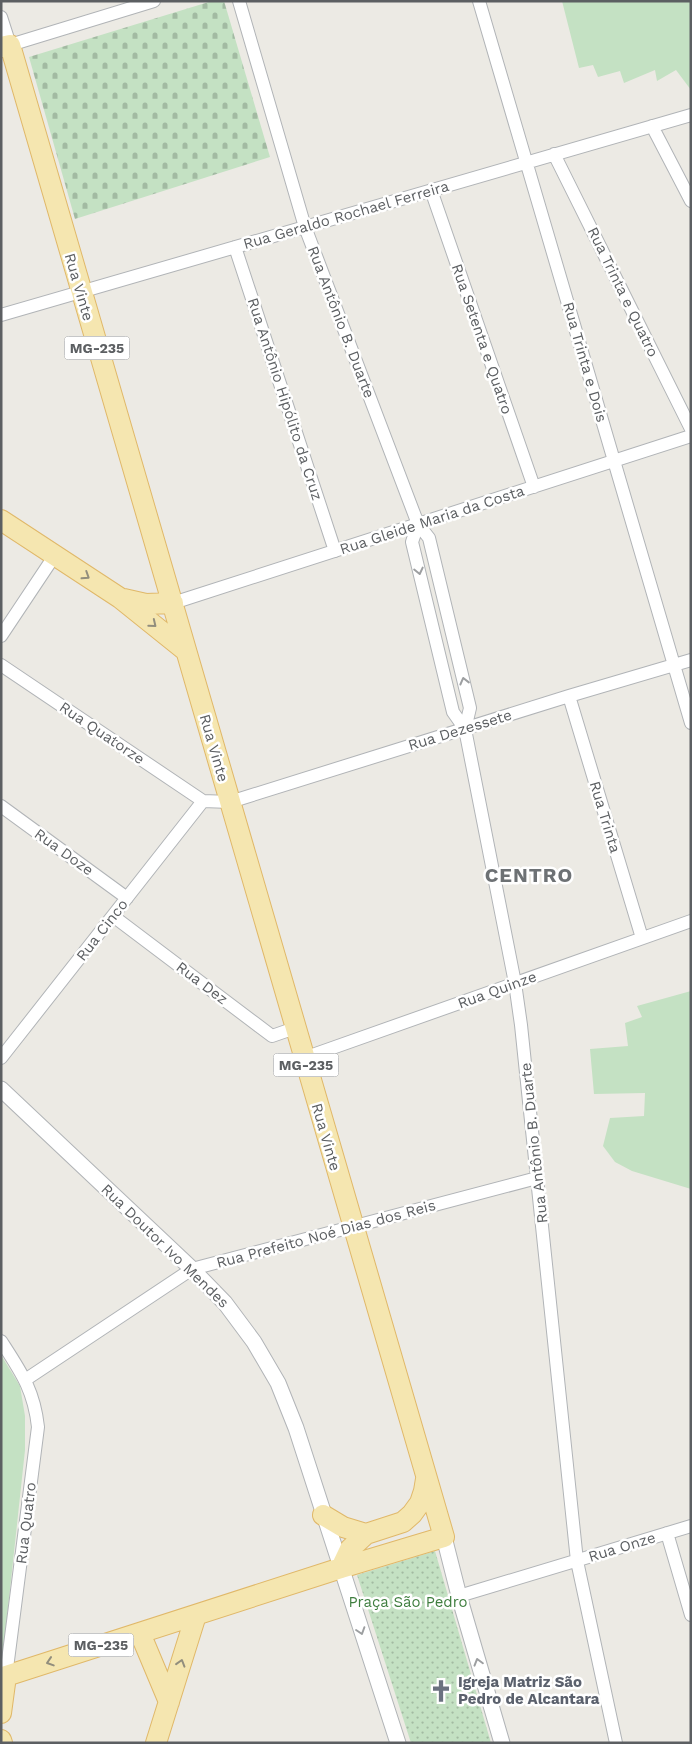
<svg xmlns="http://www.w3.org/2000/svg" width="692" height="1744" font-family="'Work Sans',sans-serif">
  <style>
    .green { fill: #c4e1c3 }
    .cemetery { fill: url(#cemetery-stones) }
    .park { fill: url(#park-dots) }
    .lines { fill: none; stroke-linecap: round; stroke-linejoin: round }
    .minor-casing { stroke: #b1b4b7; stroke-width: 14 }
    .tertiary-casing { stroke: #b1b4b7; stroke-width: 17 }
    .primary-casing { stroke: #e0b869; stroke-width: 22 }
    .minor { stroke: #fff; stroke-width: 12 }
    .tertiary { stroke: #fff; stroke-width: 15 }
    .primary { stroke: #f5e6b0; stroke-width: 20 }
    .oneway { stroke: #9d9fa1 }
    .oneway2 { stroke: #928e7d }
    .labels { text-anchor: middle; stroke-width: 5; stroke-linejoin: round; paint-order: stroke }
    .shield { fill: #fff; stroke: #8d8f91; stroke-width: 1 }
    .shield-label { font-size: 14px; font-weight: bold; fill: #5c5f62 }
    .street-label { font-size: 15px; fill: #5c5f62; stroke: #fff }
    .park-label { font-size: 15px; fill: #3f7e3f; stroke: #fff }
    .worship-label { font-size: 15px; font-weight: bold; fill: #5b616d; stroke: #fff; text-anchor: start }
    .district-label { font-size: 20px; font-weight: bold; letter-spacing: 1px; fill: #6d7174; stroke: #fff }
  </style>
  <defs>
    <pattern id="cemetery-stones" width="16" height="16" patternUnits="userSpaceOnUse" patternTransform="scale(1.25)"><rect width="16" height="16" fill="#c4e1c3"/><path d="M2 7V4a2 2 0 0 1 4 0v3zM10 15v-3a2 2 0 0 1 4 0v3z" fill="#a2baa2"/></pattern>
    <pattern id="park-dots" width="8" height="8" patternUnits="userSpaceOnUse" patternTransform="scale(1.25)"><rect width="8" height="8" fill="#c4e1c3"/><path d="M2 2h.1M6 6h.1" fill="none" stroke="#a2baa2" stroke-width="1.8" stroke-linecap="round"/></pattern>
  </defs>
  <rect width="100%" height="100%" fill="#eceae4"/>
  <!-- green -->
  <path class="green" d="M562 1H690L691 90 676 70 657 81 655 70 624 83 620 71 598 77 593 65 579 68Z
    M691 991V1189L632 1171 615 1162 603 1146 610 1118 644 1116 645 1093 594 1094 590 1049 628 1046 625 1023 642 1017 637 1006Z
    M1 1355 20 1386 25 1416V1450L1 1673Z"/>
  <!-- cemetery -->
  <path class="cemetery" d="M212 1H224L270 157 75 219 29 57Z"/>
  <!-- park -->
  <path class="park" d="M435 1551 491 1743H411L357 1575Z"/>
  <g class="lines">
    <defs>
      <path id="minor" d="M239 1 305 227 418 524 429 538 470 708 465 729 515 983 521 1025 577 1561 616 1743
        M479 1 691 723
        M1 17 10 45 154 1
        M652 126 691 201
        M554 154 691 429
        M431 190 534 487
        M235 247 335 551
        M1 315 691 115
        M418 524 412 542 453 712 465 729
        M173 603 691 436
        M1 636 55 555
        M1 665 203 801
        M569 696 642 938
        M203 801 230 802 569 696 691 660
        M1 806 127 898
        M113 916 272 1036 295 1028
        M1 1058 203 801
        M304 1058 691 921
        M1 1341C21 1372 34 1390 38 1427L6 1676
        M25 1380 192 1269 537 1178
        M667 1533 691 1615
        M459 1596 691 1526"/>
      <path id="tertiary" d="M1 1089 192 1269 225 1303 254 1342 278 1383 296 1428 398 1743
        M444 1537 459 1596 502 1743"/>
      <path id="primary" d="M1 47 10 45 444 1537
        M1 520 120 598 186 651
        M124 599 146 604 173 603
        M323 1515 343 1527 366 1534
        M341 1568 350 1549 366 1534 403 1522 412 1514 420 1503 424 1491 426 1479
        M140 1633 169 1702
        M1 1713 6 1676 341 1568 444 1537
        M1 1740 2 1743
        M156 1743 196 1615"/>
    </defs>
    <!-- minor casing -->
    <use href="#minor" class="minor-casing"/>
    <!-- tertiary casing -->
    <use href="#tertiary" class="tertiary-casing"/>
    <!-- primary casing -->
    <use href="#primary" class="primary-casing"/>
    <!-- minor -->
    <use href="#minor" class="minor"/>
    <!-- tertiary -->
    <use href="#tertiary" class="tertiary"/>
    <!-- primary -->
    <use href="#primary" class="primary"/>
  </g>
  <!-- one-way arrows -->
  <defs><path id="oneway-chevron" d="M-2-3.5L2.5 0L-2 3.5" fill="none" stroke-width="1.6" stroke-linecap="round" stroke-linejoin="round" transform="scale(1.25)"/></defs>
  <g class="oneway">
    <use href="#oneway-chevron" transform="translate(419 571) rotate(77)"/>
    <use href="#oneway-chevron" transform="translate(464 681) rotate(-104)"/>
    <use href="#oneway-chevron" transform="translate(361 1631) rotate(72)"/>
    <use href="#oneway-chevron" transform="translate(478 1662) rotate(-106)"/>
  </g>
  <g class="oneway2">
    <use href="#oneway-chevron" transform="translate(86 576) rotate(33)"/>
    <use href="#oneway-chevron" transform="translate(153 624) rotate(39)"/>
    <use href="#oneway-chevron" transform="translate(50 1662) rotate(162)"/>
    <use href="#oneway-chevron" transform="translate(181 1663) rotate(-73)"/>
  </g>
  <!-- icons -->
  <defs>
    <symbol id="church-bare" viewBox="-9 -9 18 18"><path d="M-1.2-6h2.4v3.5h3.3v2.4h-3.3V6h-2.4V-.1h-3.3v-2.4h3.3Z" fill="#6b7280" stroke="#fff" stroke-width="2.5" paint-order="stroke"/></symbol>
  </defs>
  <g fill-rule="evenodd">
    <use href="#church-bare" x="425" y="1675" width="32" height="32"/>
  </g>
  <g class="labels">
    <!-- shield labels -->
    <g class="shield">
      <rect x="64.5" y="336.5" width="65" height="23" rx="4"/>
      <rect x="273.5" y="1053.5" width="65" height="23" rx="4"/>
      <rect x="68.5" y="1633.5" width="65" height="23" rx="4"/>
    </g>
    <g class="shield-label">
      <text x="97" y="353">MG-235</text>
      <text x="306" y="1070">MG-235</text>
      <text x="101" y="1650">MG-235</text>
    </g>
    <!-- street labels -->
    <g class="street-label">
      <text transform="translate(346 215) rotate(-16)" y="5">Rua Geraldo Rochael Ferreira</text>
      <text transform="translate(79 287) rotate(74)" y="5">Rua Vinte</text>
      <text transform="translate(623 292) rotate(64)" y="5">Rua Trinta e Quatro</text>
      <text transform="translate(341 322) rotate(69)" y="5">Rua Antônio B. Duarte</text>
      <text transform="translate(482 339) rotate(71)" y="5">Rua Setenta e Quatro</text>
      <text transform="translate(585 362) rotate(74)" y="5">Rua Trinta e Dois</text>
      <text transform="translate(285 399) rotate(72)" y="5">Rua Antônio Hipólito da Cruz</text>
      <text transform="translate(432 520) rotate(-18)" y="5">Rua Gleide Maria da Costa</text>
      <text transform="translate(460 730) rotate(-17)" y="5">Rua Dezessete</text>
      <text transform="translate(102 733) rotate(34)" y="5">Rua Quatorze</text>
      <text transform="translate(214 748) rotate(74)" y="5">Rua Vinte</text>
      <text transform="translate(605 817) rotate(73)" y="5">Rua Trinta</text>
      <text transform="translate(64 852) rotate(36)" y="5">Rua Doze</text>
      <text transform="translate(102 930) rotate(-52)" y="5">Rua Cinco</text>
      <text transform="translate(202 983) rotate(37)" y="5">Rua Dez</text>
      <text transform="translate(497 990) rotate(-20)" y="5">Rua Quinze</text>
      <text transform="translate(326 1137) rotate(74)" y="5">Rua Vinte</text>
      <text transform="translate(534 1143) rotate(-96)" y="5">Rua Antônio B. Duarte</text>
      <text transform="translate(326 1234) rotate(-15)" y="5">Rua Prefeito Noé Dias dos Reis</text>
      <text transform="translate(165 1246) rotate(44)" y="5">Rua Doutor Ivo Mendes</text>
      <text transform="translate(26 1523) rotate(-83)" y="5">Rua Quatro</text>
      <text transform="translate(622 1547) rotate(-17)" y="5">Rua Onze</text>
    </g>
    <!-- park labels -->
    <g class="park-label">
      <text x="408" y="1607">Praça São Pedro</text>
    </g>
    <!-- worship labels -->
    <g class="worship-label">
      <text x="458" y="1687">Igreja Matriz São<tspan x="458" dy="17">Pedro de Alcantara</tspan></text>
    </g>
    <!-- district labels -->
    <g class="district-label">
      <text x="529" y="882">CENTRO</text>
    </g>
  </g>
  <!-- border -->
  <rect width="692" height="1744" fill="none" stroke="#5c5f62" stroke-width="5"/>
</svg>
